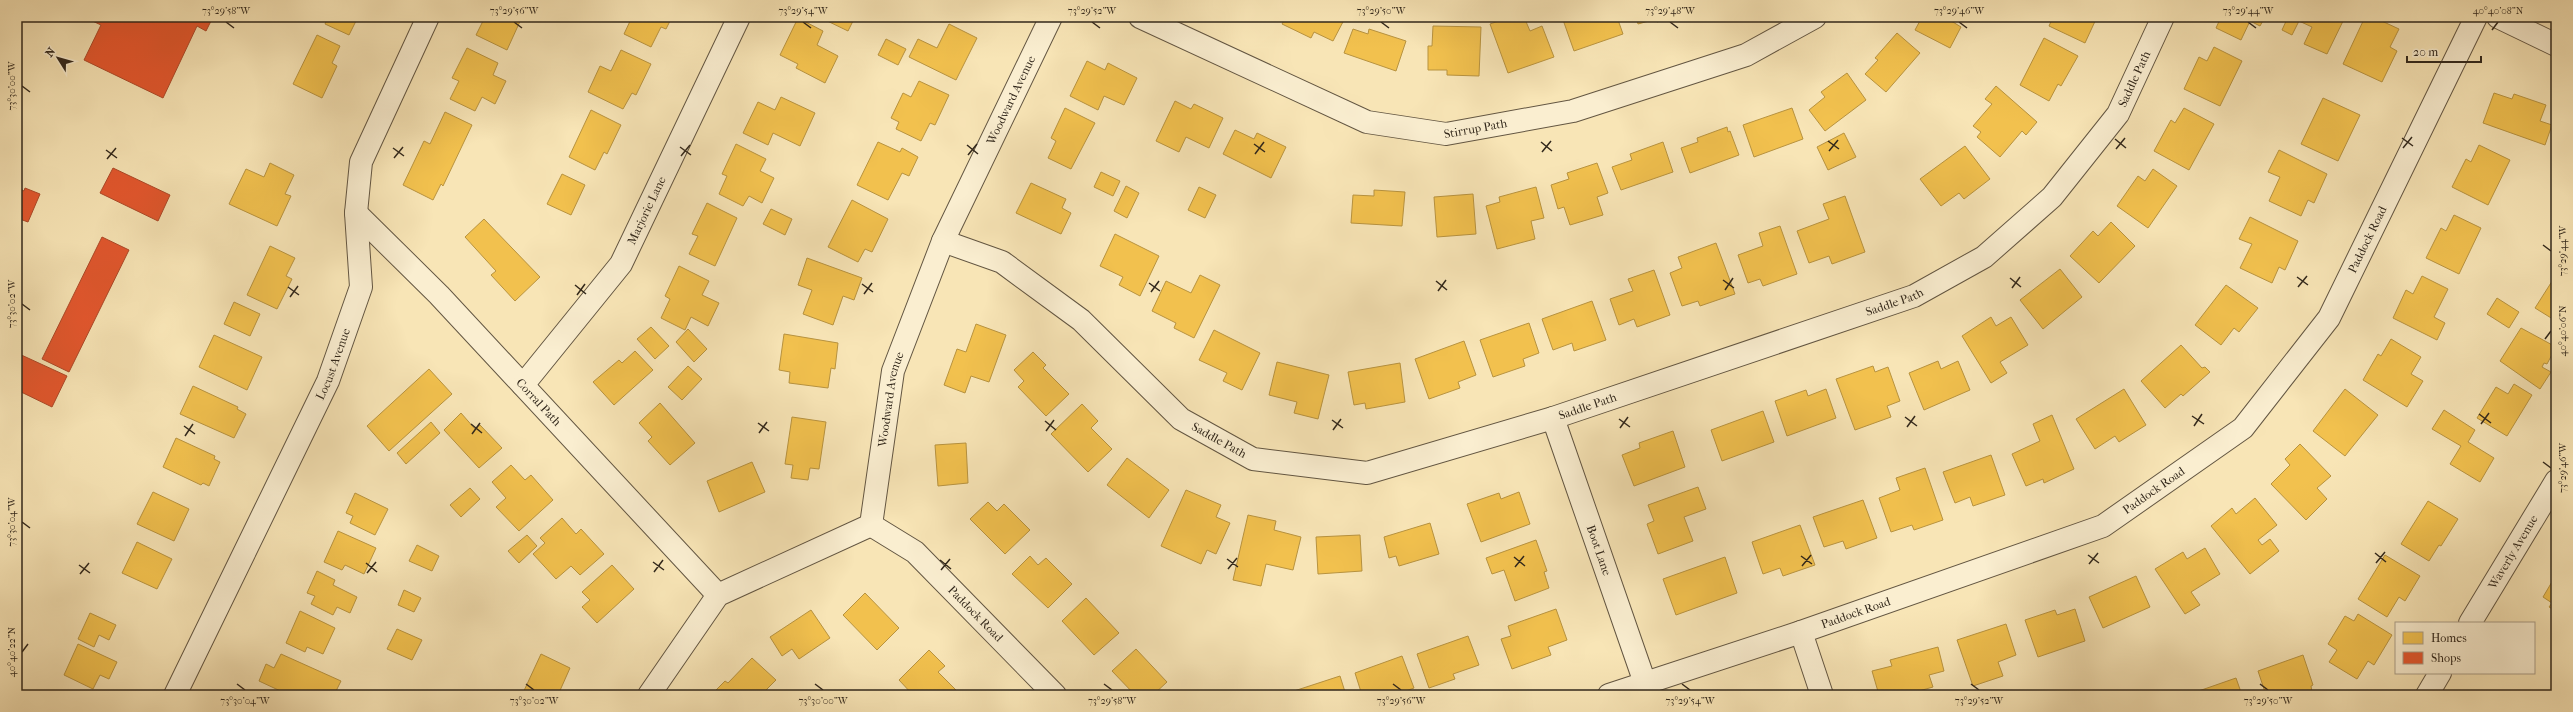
<svg xmlns="http://www.w3.org/2000/svg" width="2573" height="712" font-family="'IM FELL French Canon',serif">
  <style>
    .homes { fill: #f2c14e; stroke: #b8933f }
    .shops { fill: #e4572e; stroke: #ae4928 }
    .lines { fill: none; stroke-linecap: round; stroke-linejoin: round }
    .street-casing { stroke: #635642; stroke-width: 24 }
    .street { stroke: #faeed0; stroke-width: 22 }
    .ticks { fill: none; stroke: #31271b; stroke-width: 1.5 }
    .labels { text-anchor: middle; stroke-width: 4; stroke-linejoin: round; paint-order: stroke }
    .street-label { font-size: 12px; fill: #31271b; stroke: #faeed0 }
    .neatline { fill: none; stroke: #31271b; stroke-width: 1.5 }
    .ticks-label { font-size: 10px; text-anchor: middle; fill: #31271b }
  </style>
  <rect width="100%" height="100%" fill="#f8e5b6"/>
  <filter id="stains"><feTurbulence type="fractalNoise" baseFrequency=".005" numOctaves="4"/><feColorMatrix values="0 0 0 0 .2 0 0 0 0 .09 0 0 0 0 .02 0 0 0 .5 -.17"/></filter>
  <radialGradient id="worn" r=".72"><stop offset=".6" stop-color="#630" stop-opacity="0"/><stop offset="1" stop-color="#630" stop-opacity=".3"/></radialGradient>
  <!-- homes -->
  <path class="homes" d="M328 17H358L349 35 325 24Z
    M485 17H522L507 50 476 35Z
    M632 17H672L666 29 661 27 651 47 624 34Z
    M819 17H855L848 31Z
    M1286 17H1343L1345 18 1333 41 1314 32 1311 38 1282 24Z
    M1510 17H1524L1530 31 1542 26 1554 57 1508 73 1490 24Z
    M1562 17H1617L1623 34 1574 51Z
    M1636 17H1673L1657 22 1656 19 1638 24Z
    M1922 17H1949L1948 19 1961 27 1950 48 1915 30Z
    M2053 17H2097L2085 43 2049 26Z
    M2221 17H2265L2260 26 2250 21 2241 40 2216 28Z
    M2288 17H2345L2327 54 2304 44 2312 27 2299 21 2292 35 2282 30Z
    M2365 17H2373L2399 29 2390 47 2397 51 2382 82 2343 64Z
    M798 18 823 31 817 45 838 56 825 83 796 68 798 64 780 55Z
    M949 24 977 38 956 80 909 57 918 39 937 48Z
    M1433 26 1481 27 1479 76 1447 75V70H1428V46H1432Z
    M1353 29 1368 34 1369 29 1406 41 1396 71 1344 53Z
    M1897 33 1920 53 1886 92 1865 74 1878 60 1875 58Z
    M317 35 340 46 332 63 337 66 322 98 293 84Z
    M2044 38 2078 56 2061 86 2058 84 2049 101 2020 85Z
    M886 39 906 49 898 65 878 55Z
    M2214 47 2242 61 2220 106 2184 89 2199 57 2207 61Z
    M467 48 498 63 493 75 506 81 495 104 482 97 475 111 450 99 459 81 452 78Z
    M621 50 651 64 636 95 632 93 623 109 588 92 600 66 611 71Z
    M1087 61 1105 70 1108 63 1137 78 1124 105 1104 96 1098 110 1070 96Z
    M1847 73 1866 100 1825 131 1809 110 1825 97 1821 92Z
    M919 81 949 95 935 125 930 123 921 141 896 129 899 122 891 118 903 93 911 97Z
    M1996 86 2037 122 2026 135 2022 131 2000 157 1977 137 1981 132 1973 126 1992 104 1985 99Z
    M2494 93 2512 99 2514 94 2546 105 2540 121 2552 125 2545 145 2483 123Z
    M781 97 815 113 800 146 773 133 768 145 743 133 758 102 775 110Z
    M2323 98 2360 115 2338 161 2301 144Z
    M1175 101 1191 109 1194 104 1223 118 1209 148 1186 137 1179 152 1156 141Z
    M1065 108 1095 123 1071 169 1048 158 1056 141 1051 138Z
    M1792 108 1803 139 1754 157 1743 125Z
    M2184 108 2214 124 2189 170 2154 151 2171 120 2175 123Z
    M591 110 621 125 607 154 604 152 595 170 569 157Z
    M445 112 472 125 443 186 441 184 433 200 403 185 424 141 430 144Z
    M1727 127 1728 132 1730 131 1739 155 1690 173 1681 148 1698 142 1697 138Z
    M1235 130 1254 139 1257 133 1286 147 1271 178 1223 154Z
    M1844 133 1856 157 1828 170 1817 147Z
    M878 142 900 152 902 148 918 157 909 176 902 173 888 200 857 185Z
    M1663 142 1673 172 1621 190 1612 167 1632 160 1630 154Z
    M736 144 766 159 760 171 774 178 762 203 749 196 743 206 719 194 727 176 722 174Z
    M2479 145 2510 160 2488 205 2452 187 2466 159 2471 162Z
    M1965 146 1990 179 1964 199 1959 193 1941 206 1920 179Z
    M2279 150 2327 174 2314 203 2308 200 2301 216 2269 201 2280 177 2268 172Z
    M270 163 294 175 285 194 291 196 277 226 229 204 246 169 264 177Z
    M1597 163 1608 193 1597 197 1603 215 1570 225 1564 207 1558 209 1551 185 1569 179 1567 173Z
    M2153 169 2177 186 2148 228 2117 206 2138 176 2145 181Z
    M1101 172 1120 181 1113 196 1094 187Z
    M562 174 585 185 571 215 547 204Z
    M1031 183 1066 199 1062 208 1071 213 1061 234 1016 213Z
    M1126 186 1139 193 1127 218 1114 211Z
    M1199 187 1216 195 1205 218 1188 210Z
    M1536 187 1544 218 1531 221 1535 239 1497 249 1486 206 1500 202 1499 197Z
    M1374 190 1405 192 1402 226 1351 223 1353 195 1374 196Z
    M1473 194 1476 234 1437 237 1434 197Z
    M1845 196 1865 252 1832 264 1829 256 1809 263 1797 231 1829 219 1823 204Z
    M852 200 888 219 872 252 865 249 858 262 828 247Z
    M707 203 737 218 715 266 689 254 698 236 692 234Z
    M771 209 792 219 785 235 763 224Z
    M2454 215 2481 228 2459 274 2426 258 2441 228 2446 231Z
    M2250 217 2298 241 2285 270 2279 267 2272 283 2240 268 2252 244 2239 239Z
    M484 219 540 277 515 301 491 275 496 271 465 237Z
    M2111 222 2135 246 2099 283 2070 256 2093 231 2098 236Z
    M1780 226 1797 274 1763 286 1760 279 1748 283 1738 255 1763 246 1759 233Z
    M1115 234 1159 256 1140 296 1119 285 1123 277 1100 266Z
    M1716 243 1735 294 1700 306 1698 301 1682 306 1670 273 1682 268 1678 257Z
    M270 246 295 258 286 276 292 279 277 309 247 295Z
    M807 258 862 278 854 300 843 296 833 325 803 314 812 290 798 285Z
    M679 266 709 281 702 295 719 303 708 326 691 317 685 330 661 318 670 299 665 296Z
    M2060 269 2082 297 2043 329 2020 300Z
    M1654 270 1670 315 1637 327 1634 319 1619 325 1610 299 1633 291 1628 279Z
    M1200 275 1220 285 1194 338 1174 328 1176 323 1152 311 1166 281 1191 293Z
    M2556 275V321L2535 308Z
    M2422 276 2448 289 2434 317 2445 323 2437 340 2393 318 2406 290 2413 294Z
    M2226 285 2258 308 2239 332 2234 328 2221 345 2195 325Z
    M2497 298 2519 312 2509 328 2487 314Z
    M1592 301 1606 340 1574 351 1572 343 1553 350 1542 319Z
    M234 302 260 314 250 336 224 324Z
    M1991 317 1996 326 2011 317 2028 345 2000 362 2007 373 1991 383 1962 336Z
    M1529 323 1539 353 1523 359 1525 366 1493 377 1480 340Z
    M976 324 1006 335 989 382 971 376 965 393 944 385 957 349 966 352Z
    M651 327 669 346 655 359 637 339Z
    M2521 328 2556 347 2547 364 2544 363 2542 367 2551 372 2540 389 2500 361Z
    M688 329 707 349 694 362 676 342Z
    M1214 330 1260 353 1242 390 1223 381 1227 373 1199 360Z
    M784 334 838 343 835 369 831 368 828 388 789 383 790 372 779 370Z
    M214 335 262 357 247 390 199 367Z
    M2391 339 2421 357 2411 374 2423 381 2407 407 2363 380 2378 354 2381 356Z
    M1464 341 1476 375 1458 382 1460 388 1429 399 1415 359Z
    M2181 345 2202 368 2205 367 2210 372 2183 396 2181 394 2165 408 2141 381Z
    M635 351 653 370 614 405 593 382 619 360 622 363Z
    M1033 352 1046 365 1043 368 1069 394 1046 416 1018 387 1024 381 1014 370Z
    M1938 361 1941 369 1958 361 1970 390 1924 410 1909 373Z
    M1277 362 1329 375 1318 419 1294 413 1297 402 1269 395Z
    M1400 363 1405 402 1366 409 1365 403 1354 405 1348 372Z
    M688 366 702 379 682 400 668 387Z
    M1873 366 1875 372 1888 367 1900 401 1887 406 1891 417 1855 430 1836 379Z
    M429 369 452 394 389 451 367 426Z
    M2514 384 2532 395 2507 436 2477 418 2496 387 2508 394Z
    M193 386 238 407 237 409 246 414 234 438 180 414Z
    M1826 389 1836 418 1787 436 1775 401 1806 390 1808 396Z
    M2124 389 2146 425 2119 442 2115 436 2095 449 2076 419Z
    M2345 389 2378 415 2345 456 2313 431Z
    M660 403 695 443 670 465 648 441 652 437 639 423Z
    M1082 404 1098 421 1091 428 1112 449 1088 472 1051 434Z
    M2444 410 2475 430 2468 442 2494 458 2480 482 2450 464 2461 446 2432 429Z
    M1763 411 1774 442 1722 461 1711 430Z
    M461 413 475 429 480 425 502 448 479 468 444 430Z
    M2052 415 2074 469 2044 483 2043 479 2026 486 2012 454 2040 441 2033 424Z
    M792 417 826 422 819 469 810 468 808 480 791 478 793 465 785 464Z
    M431 422 440 433 406 464 397 453Z
    M1673 431 1685 467 1634 486 1622 455 1640 448 1639 443Z
    M176 438 215 456 214 459 220 462 209 486 203 483 201 485 163 467Z
    M966 443 968 483 938 486 935 445Z
    M2300 444 2331 476 2317 488 2327 499 2306 520 2271 484 2290 465 2285 459Z
    M1991 455 2005 495 1973 506 1970 497 1955 503 1943 472Z
    M1127 458 1169 490 1149 518 1107 485Z
    M752 462 765 492 719 512 707 481Z
    M511 465 525 480 531 475 553 500 519 531 496 507 506 498 492 482Z
    M1925 468 1943 520 1914 530 1912 525 1891 532 1879 498 1900 490 1896 478Z
    M1698 487 1706 509 1684 517 1693 541 1658 554 1647 524 1654 521 1648 505Z
    M470 488 480 499 461 517 450 505Z
    M1186 490 1221 505 1216 517 1230 523 1216 554 1207 550 1201 564 1161 546Z
    M153 492 189 509 174 541 137 524Z
    M1519 492 1530 524 1481 542 1467 504 1499 493 1501 499Z
    M355 493 388 509 375 535 350 523 353 516 346 513Z
    M2255 498 2277 525 2258 540 2262 545 2270 539 2279 551 2250 574 2211 526 2232 508 2236 514Z
    M1863 500 1877 538 1846 549 1843 541 1824 547 1813 517Z
    M2428 501 2458 519 2441 546 2439 545 2429 561 2401 544Z
    M988 502 997 511 1004 504 1030 530 1005 554 970 519Z
    M1248 515 1276 521 1274 530 1301 537 1293 570 1266 564 1261 586 1233 580Z
    M562 518 576 534 581 529 604 554 580 575 571 566 556 579 533 554 545 543 540 538Z
    M1430 523 1439 554 1399 566 1396 556 1389 558 1384 537Z
    M1800 525 1815 565 1783 576 1780 568 1763 574 1752 542Z
    M338 531 376 548 364 574 345 565 342 570 324 562Z
    M527 535 537 546 519 563 508 551Z
    M1360 535 1362 571 1318 574 1316 537Z
    M1536 540 1547 571 1544 572 1549 588 1515 601 1504 570 1492 574 1486 558Z
    M137 542 172 559 157 589 122 573Z
    M417 545 439 556 432 571 409 561Z
    M2205 548 2220 574 2191 592 2200 605 2185 614 2155 569 2183 552 2187 559Z
    M2385 555 2420 576 2405 601 2399 597 2387 617 2358 599Z
    M1030 556 1038 565 1046 558 1072 584 1048 608 1012 574Z
    M1725 557 1737 593 1676 615 1663 579Z
    M612 565 634 589 597 623 582 607 590 600 582 592Z
    M317 571 335 580 333 585 357 597 350 613 337 607 333 615 311 604 315 596 307 593Z
    M2556 575V611L2549 607 2552 603 2543 597Z
    M2136 576 2150 607 2103 628 2089 597Z
    M404 590 421 598 414 612 398 605Z
    M865 593 899 628 877 650 843 615Z
    M1086 598 1119 633 1094 655 1062 621Z
    M1556 609 1567 640 1548 647 1551 655 1512 669 1501 639 1511 636 1508 626Z
    M2075 609 2085 641 2038 657 2025 620 2055 610 2057 615Z
    M811 610 830 638 799 659 792 649 782 656 770 637Z
    M300 611 335 628 323 654 307 647 305 652 286 643Z
    M90 613 116 625 109 640 99 635 94 647 78 639Z
    M2358 614 2392 635 2374 665 2368 661 2357 679 2329 662 2337 650 2328 644 2345 616 2354 621Z
    M2006 624 2016 655 1998 662 2003 676 1973 686 1957 640Z
    M397 629 422 640 412 660 387 649Z
    M1468 636 1479 665 1453 674 1455 679 1429 688 1417 654Z
    M78 644 117 662 109 679 100 675 93 689 64 675Z
    M1938 647 1944 671 1929 675 1933 687 1905 695H1879L1872 671 1892 666 1890 660Z
    M1136 649 1167 682 1153 695H1135L1112 671Z
    M929 650 945 666 938 672 958 692 956 695H913L899 680Z
    M281 654 341 681 334 695H289L259 681 266 664 274 668Z
    M541 654 570 668 558 695H522Z
    M2303 655 2313 685 2311 686 2312 692 2303 695H2266L2258 671Z
    M1402 656 1414 688 1395 695H1362L1355 673Z
    M752 658 776 680 761 695H721L716 690 725 681 728 683Z
    M1340 676 1346 695H1292L1291 692Z
    M2236 678 2242 695H2190V694Z"/>
  <!-- shops -->
  <path class="shops" d="M84 17H213L206 31 197 26 163 98 84 60 101 25Z
    M113 168 170 195 158 221 100 193Z
    M17 187 24 191 25 188 40 194 28 222 17 218Z
    M102 237 129 250 69 372 42 359Z
    M17 353 67 376 52 407 17 390Z"/>
  <g class="lines">
    <defs>
      <g id="street">
        <path id="s1" d="M1140 17 1367 122 1446 134 1573 111 1746 55 1815 17"/>
        <path d="M2498 17 2556 45"/>
        <path id="s2" d="M356 213 439 295 718 595"/>
        <path id="s3" d="M943 241 1002 262 1081 320 1181 419 1253 459 1367 473 1553 418 1914 296 1984 257 2052 197 2118 114 2163 17"/>
        <path id="s4" d="M523 385 621 264 739 17"/>
        <path id="s5" d="M1553 418 1645 683"/>
        <path id="s6" d="M871 525 915 552 1055 695"/>
        <path id="s7" d="M2470 623 2556 481"/>
        <path d="M1801 632 1822 695"/>
        <path id="s8" d="M175 695 328 381 361 287 356 213 361 162 428 17"/>
        <path id="s9" d="M649 695 718 595 871 525 893 371 943 241 1051 17"/>
        <path id="s10" d="M1609 695 1801 632 2103 526 2243 428 2329 318 2476 17"/>
        <path d="M2427 695 2440 673"/>
      </g>
    </defs>
    <!-- street casing -->
    <use href="#street" class="street-casing"/>
    <!-- street -->
    <use href="#street" class="street"/>
  </g>
  <!-- ticks -->
  <path class="ticks" d="M226 22 234 28M514 22 522 28M803 22 811 28M1092 22 1100 28M1381 22 1389 28M1670 22 1678 28M1959 22 1967 28M2248 22 2256 28M2492 30 2498 22M22 86 30 92M2402 138 2413 146M2115 139 2126 148M1828 141 1839 149M1541 142 1552 151M1254 144 1265 152M967 145 978 154M680 147 691 155M393 148 404 156M2403 148 2412 137M2116 149 2125 138M106 150 117 158M1829 151 1838 140M1542 152 1551 141M1255 154 1264 142M968 155 977 144M681 156 690 145M394 158 403 147M107 159 116 148M2543 245 2551 251M2297 277 2308 285M2010 278 2021 287M1723 280 1734 288M1436 281 1447 290M1149 283 1160 291M862 284 873 292M575 285 586 294M288 287 299 295M2298 287 2307 276M2012 288 2020 277M1725 290 1733 278M1438 291 1446 280M1151 292 1159 281M864 294 872 283M577 295 585 284M290 297 298 286M22 304 30 310M2545 339 2551 331M2479 414 2491 423M2192 416 2204 424M1905 417 1917 426M1619 419 1630 427M1332 420 1343 428M1045 421 1056 430M758 423 769 431M471 424 482 433M2481 424 2489 413M184 426 195 434M2194 426 2202 414M1907 427 1915 416M1620 428 1628 417M1333 430 1341 419M1046 431 1054 420M759 433 767 422M472 434 480 423M185 436 193 424M2543 462 2551 468M22 522 30 528M2375 553 2386 562M2088 555 2099 563M1801 556 1812 564M1514 557 1525 566M1227 559 1238 567M940 560 951 569M653 562 664 570M366 563 377 572M2376 563 2385 552M2089 564 2098 553M79 565 90 573M1802 566 1811 555M1515 567 1524 556M1228 569 1237 558M941 570 950 559M654 572 663 560M367 573 376 562M80 574 89 563M22 652 28 644M237 684 245 690M526 684 534 690M815 684 823 690M1104 684 1112 690M1393 684 1401 690M1682 684 1690 690M1971 684 1979 690M2260 684 2268 690"/>
  <g class="labels">
    <!-- street labels -->
    <g class="street-label">
      <text dy="4" stroke="none"><textPath href="#s3" startOffset="1389">Saddle Path</textPath></text>
      <text dy="4" stroke="none"><textPath href="#s9" startOffset="741">Woodward Avenue</textPath></text>
      <text dy="4" stroke="none"><textPath href="#s1" startOffset="360">Stirrup Path</textPath></text>
      <text dy="4" stroke="none"><textPath href="#s4" startOffset="215">Marjorie Lane</textPath></text>
      <text dy="4" stroke="none"><textPath href="#s10" startOffset="920">Paddock Road</textPath></text>
      <text dy="4" stroke="none"><textPath href="#s3" startOffset="1053">Saddle Path</textPath></text>
      <text dy="4" stroke="none"><textPath href="#s8" startOffset="367">Locust Avenue</textPath></text>
      <text dy="4" stroke="none"><textPath href="#s9" startOffset="417">Woodward Avenue</textPath></text>
      <text dy="4" stroke="none"><textPath href="#s2" startOffset="263">Corral Path</textPath></text>
      <text dy="4" stroke="none"><textPath href="#s3" startOffset="729">Saddle Path</textPath></text>
      <text dy="4" stroke="none"><textPath href="#s3" startOffset="345">Saddle Path</textPath></text>
      <text dy="4" stroke="none"><textPath href="#s10" startOffset="584">Paddock Road</textPath></text>
      <text dy="4" stroke="none"><textPath href="#s5" startOffset="140">Boot Lane</textPath></text>
      <text dy="4" stroke="none"><textPath href="#s7" startOffset="83">Waverly Avenue</textPath></text>
      <text dy="4" stroke="none"><textPath href="#s10" startOffset="260">Paddock Road</textPath></text>
      <text dy="4" stroke="none"><textPath href="#s6" startOffset="138">Paddock Road</textPath></text>
    </g>
  </g>
  <!-- margin -->
  <rect width="2573" height="712" fill="none" stroke="#f8e5b6" stroke-width="44"/>
  <!-- legend -->
  <rect x="2395" y="622" width="140" height="52" fill="#faeed0" stroke="#aa9e88"/>
  <rect x="2403" y="632" width="20" height="12" fill="#f2c14e" stroke="#aa9e88"/>
  <text x="2431" y="642" font-size="12" fill="#31271b">Homes</text>
  <rect x="2403" y="652" width="20" height="12" fill="#e4572e" stroke="#aa9e88"/>
  <text x="2431" y="662" font-size="12" fill="#31271b">Shops</text>
  <!-- north arrow -->
  <g transform="translate(58 58) rotate(307)" stroke="#faeed0" stroke-width="3" paint-order="stroke">
  <path d="M0-3L7 15L0 10L-7 15Z" fill="#31271b"/>
  <text y="-6" font-size="11" font-weight="bold" text-anchor="middle" fill="#31271b">N</text>
  </g>
  <!-- scale -->
  <path d="M2407 56v6h74v-6" fill="none" stroke="#31271b" stroke-width="2"/>
  <text x="2413" y="56" font-size="12" fill="#31271b" stroke="#faeed0" stroke-width="3" paint-order="stroke">20 m</text>
  <rect x="22" y="22" width="2529" height="668" class="neatline"/>
  <g class="ticks-label">
    <text x="226" y="14">73°29'58"W</text>
    <text x="514" y="14">73°29'56"W</text>
    <text x="803" y="14">73°29'54"W</text>
    <text x="1092" y="14">73°29'52"W</text>
    <text x="1381" y="14">73°29'50"W</text>
    <text x="1670" y="14">73°29'48"W</text>
    <text x="1959" y="14">73°29'46"W</text>
    <text x="2248" y="14">73°29'44"W</text>
    <text x="2498" y="14">40°40'08"N</text>
    <text transform="translate(11 86) rotate(-90)" y="4">73°30'00"W</text>
    <text transform="translate(2562 251) rotate(-90)" y="4">73°29'44"W</text>
    <text transform="translate(11 304) rotate(-90)" y="4">73°30'02"W</text>
    <text transform="translate(2562 331) rotate(-90)" y="4">40°40'06"N</text>
    <text transform="translate(2562 468) rotate(-90)" y="4">73°29'46"W</text>
    <text transform="translate(11 522) rotate(-90)" y="4">73°30'04"W</text>
    <text transform="translate(11 652) rotate(-90)" y="4">40°40'22"N</text>
    <text x="245" y="704">73°30'04"W</text>
    <text x="534" y="704">73°30'02"W</text>
    <text x="823" y="704">73°30'00"W</text>
    <text x="1112" y="704">73°29'58"W</text>
    <text x="1401" y="704">73°29'56"W</text>
    <text x="1690" y="704">73°29'54"W</text>
    <text x="1979" y="704">73°29'52"W</text>
    <text x="2268" y="704">73°29'50"W</text>
  </g>
  <rect width="100%" height="100%" filter="url(#stains)"/>
  <rect width="100%" height="100%" fill="url(#worn)"/>
</svg>
